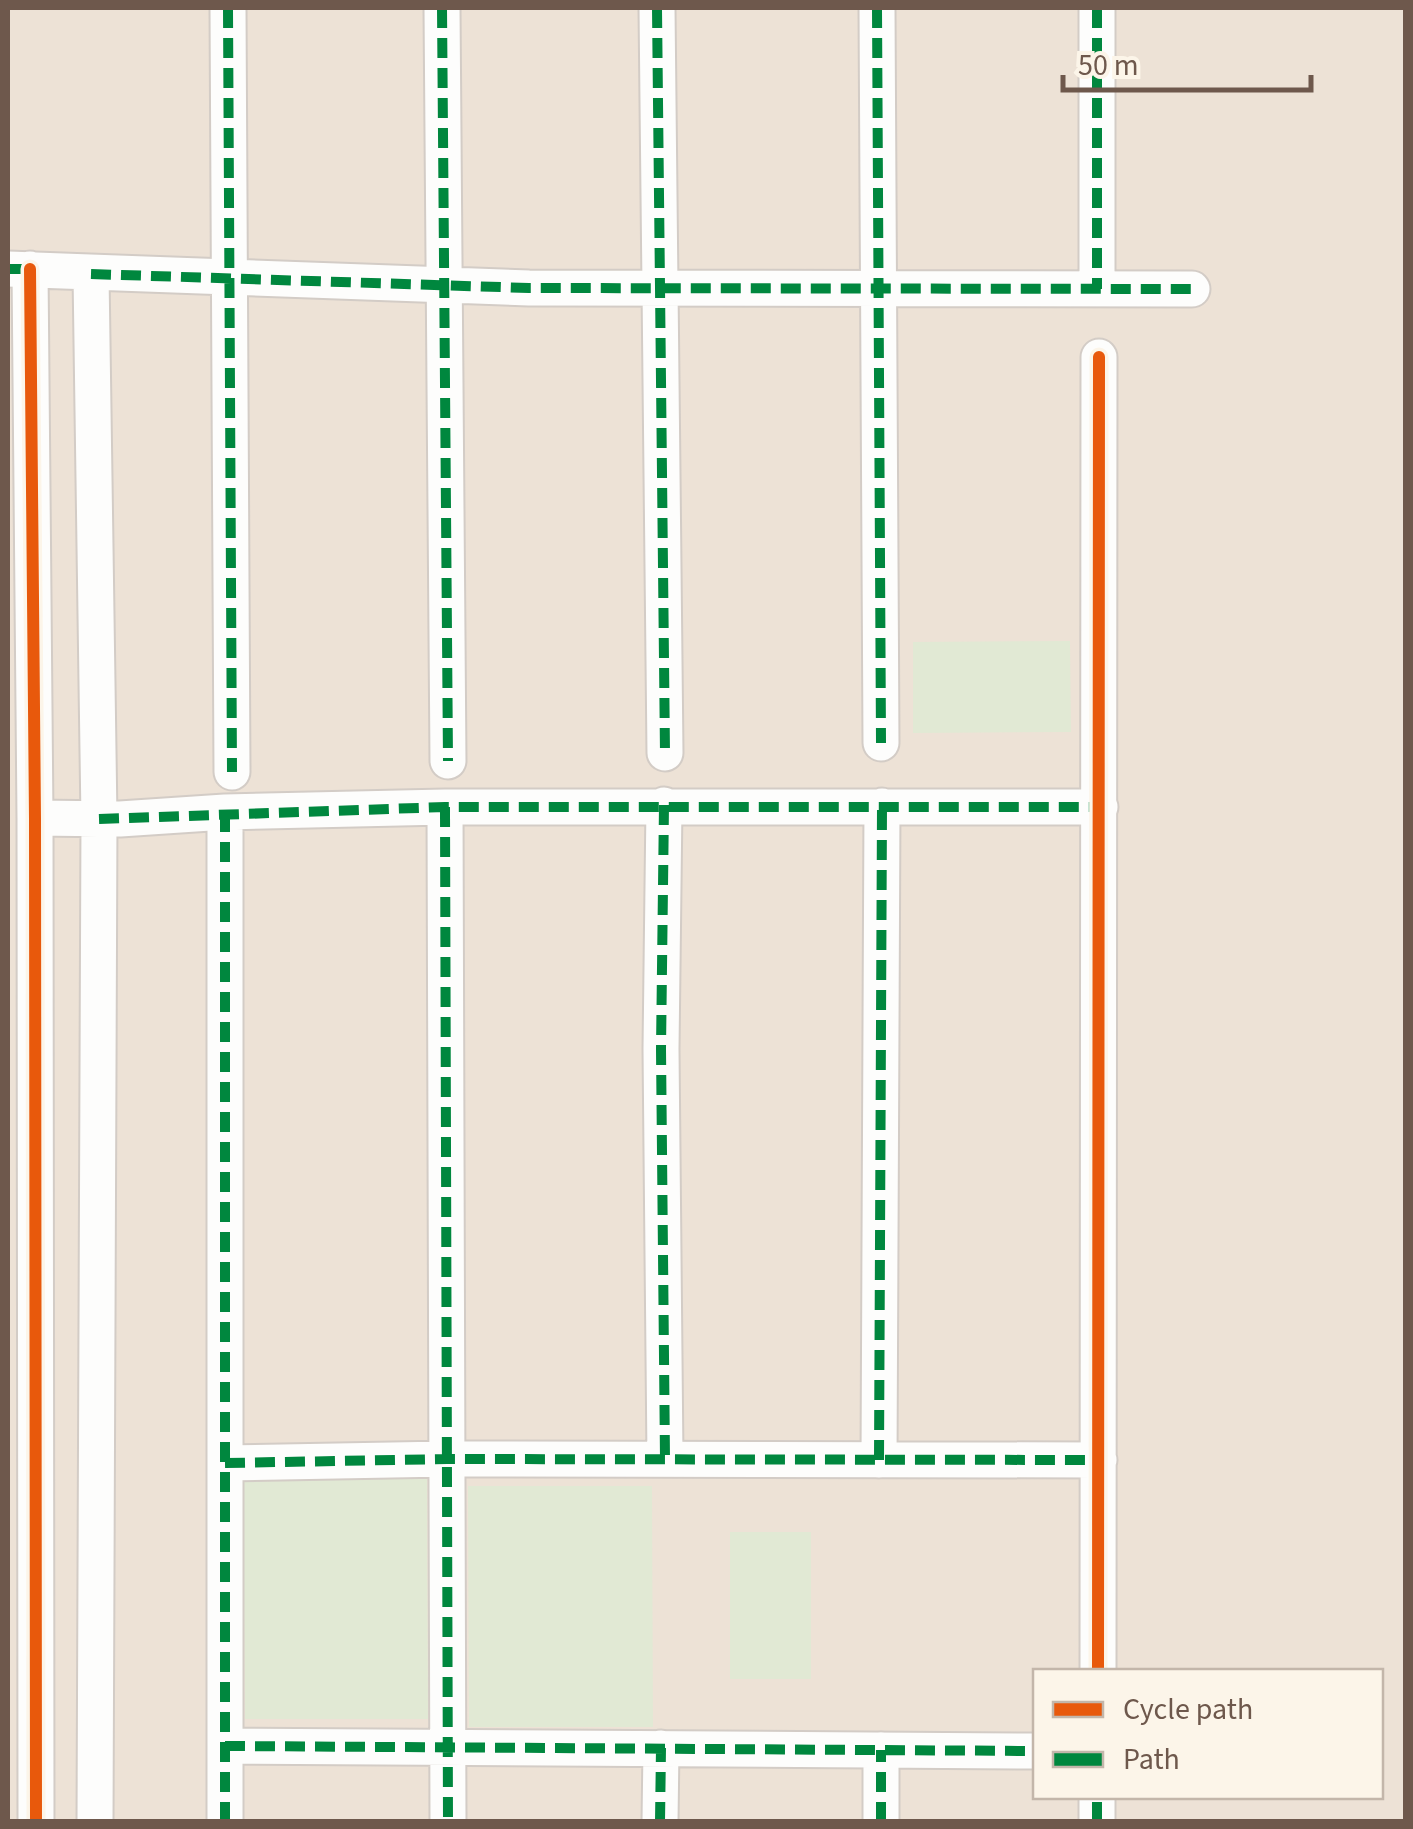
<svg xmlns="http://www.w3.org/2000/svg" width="1413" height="1829" font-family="'Source Sans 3',sans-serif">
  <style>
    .residential { fill: #ede2d6; fill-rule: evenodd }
    .green { fill: #e1e9d4 }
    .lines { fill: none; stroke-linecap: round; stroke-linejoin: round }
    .minor-casing { stroke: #d3ccc6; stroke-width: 39 }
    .minor { stroke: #fdfdfc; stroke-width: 35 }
    .quiet { stroke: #00873e; stroke-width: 10; stroke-dasharray: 20 10; stroke-linecap: butt }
    .cycleway-casing { stroke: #fcf5e9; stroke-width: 19 }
    .cycleway { stroke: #e8590c; stroke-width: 12 }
  </style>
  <rect width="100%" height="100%" fill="#f4efe8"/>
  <!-- residential -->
  <path class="residential" d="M8 8H1405V1821L8 1822ZM1036 1672H1380V1796H1036Z"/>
  <!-- green -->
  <path class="green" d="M1070 641 1071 732 913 733V642Z
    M243 1478H427L428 1719H245Z
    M468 1486H652L653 1727H469Z
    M730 1532H811V1679H730Z"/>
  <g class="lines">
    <defs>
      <path id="minor" d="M228 8 232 772
        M442 8 448 761
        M657 8 665 753
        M877 8 881 743
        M1097 8V289
        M8 269 529 288 1192 289
        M30 269 35 818 36 1822
        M91 274 99 819 95 1822
        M664 805 661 1049 665 1459
        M445 807 448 1822
        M225 812V1822
        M35 818 120 819 225 812 445 807H1100
        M879 1460 882 806
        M225 1463 447 1459 1099 1460
        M1098 1672 1099 357
        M225 1746 1036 1751
        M660 1822 661 1748
        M881 1822V1750
        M1097 1822V1796"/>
    </defs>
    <!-- minor casing -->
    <use href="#minor" class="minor-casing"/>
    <!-- minor -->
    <use href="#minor" class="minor"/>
    <!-- quiet -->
    <path class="quiet" d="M228 8 232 772
      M442 8 448 761
      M657 8 665 753
      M877 8 881 743
      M1097 8V289
      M8 269H30
      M91 274 529 288 1192 289
      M664 805 661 1049 665 1459
      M445 807 448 1822
      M225 812V1822
      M99 819 445 807H1100
      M879 1460 882 806
      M225 1463 447 1459 1099 1460
      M225 1746 1036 1751
      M660 1822 661 1748
      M881 1822V1750
      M1097 1822V1796"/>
    <defs>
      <path id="cycleway" d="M30 269 35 818 36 1822
        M1098 1672 1099 357"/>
    </defs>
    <!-- cycleway casing -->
    <use href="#cycleway" class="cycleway-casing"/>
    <!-- cycleway -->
    <use href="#cycleway" class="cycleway"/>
  </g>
  <!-- border -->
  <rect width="1413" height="1829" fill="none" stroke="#6e584c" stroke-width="20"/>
  <!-- legend -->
  <rect x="1033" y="1669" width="350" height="130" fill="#fcf5e9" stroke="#c3b6aa" stroke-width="2.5"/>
  <rect x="1053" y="1702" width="50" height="15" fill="#e8590c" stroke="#c3b6aa" stroke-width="2.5"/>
  <text x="1123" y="1719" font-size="30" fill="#6e584c">Cycle path</text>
  <rect x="1053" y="1752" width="50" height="15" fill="#00873e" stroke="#c3b6aa" stroke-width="2.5"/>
  <text x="1123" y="1769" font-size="30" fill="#6e584c">Path</text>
  <!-- scale -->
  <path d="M1063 75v15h248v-15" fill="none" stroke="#6e584c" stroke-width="5"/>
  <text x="1078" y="75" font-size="30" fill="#6e584c" stroke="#fcf5e9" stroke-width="8" paint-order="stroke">50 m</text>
</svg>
